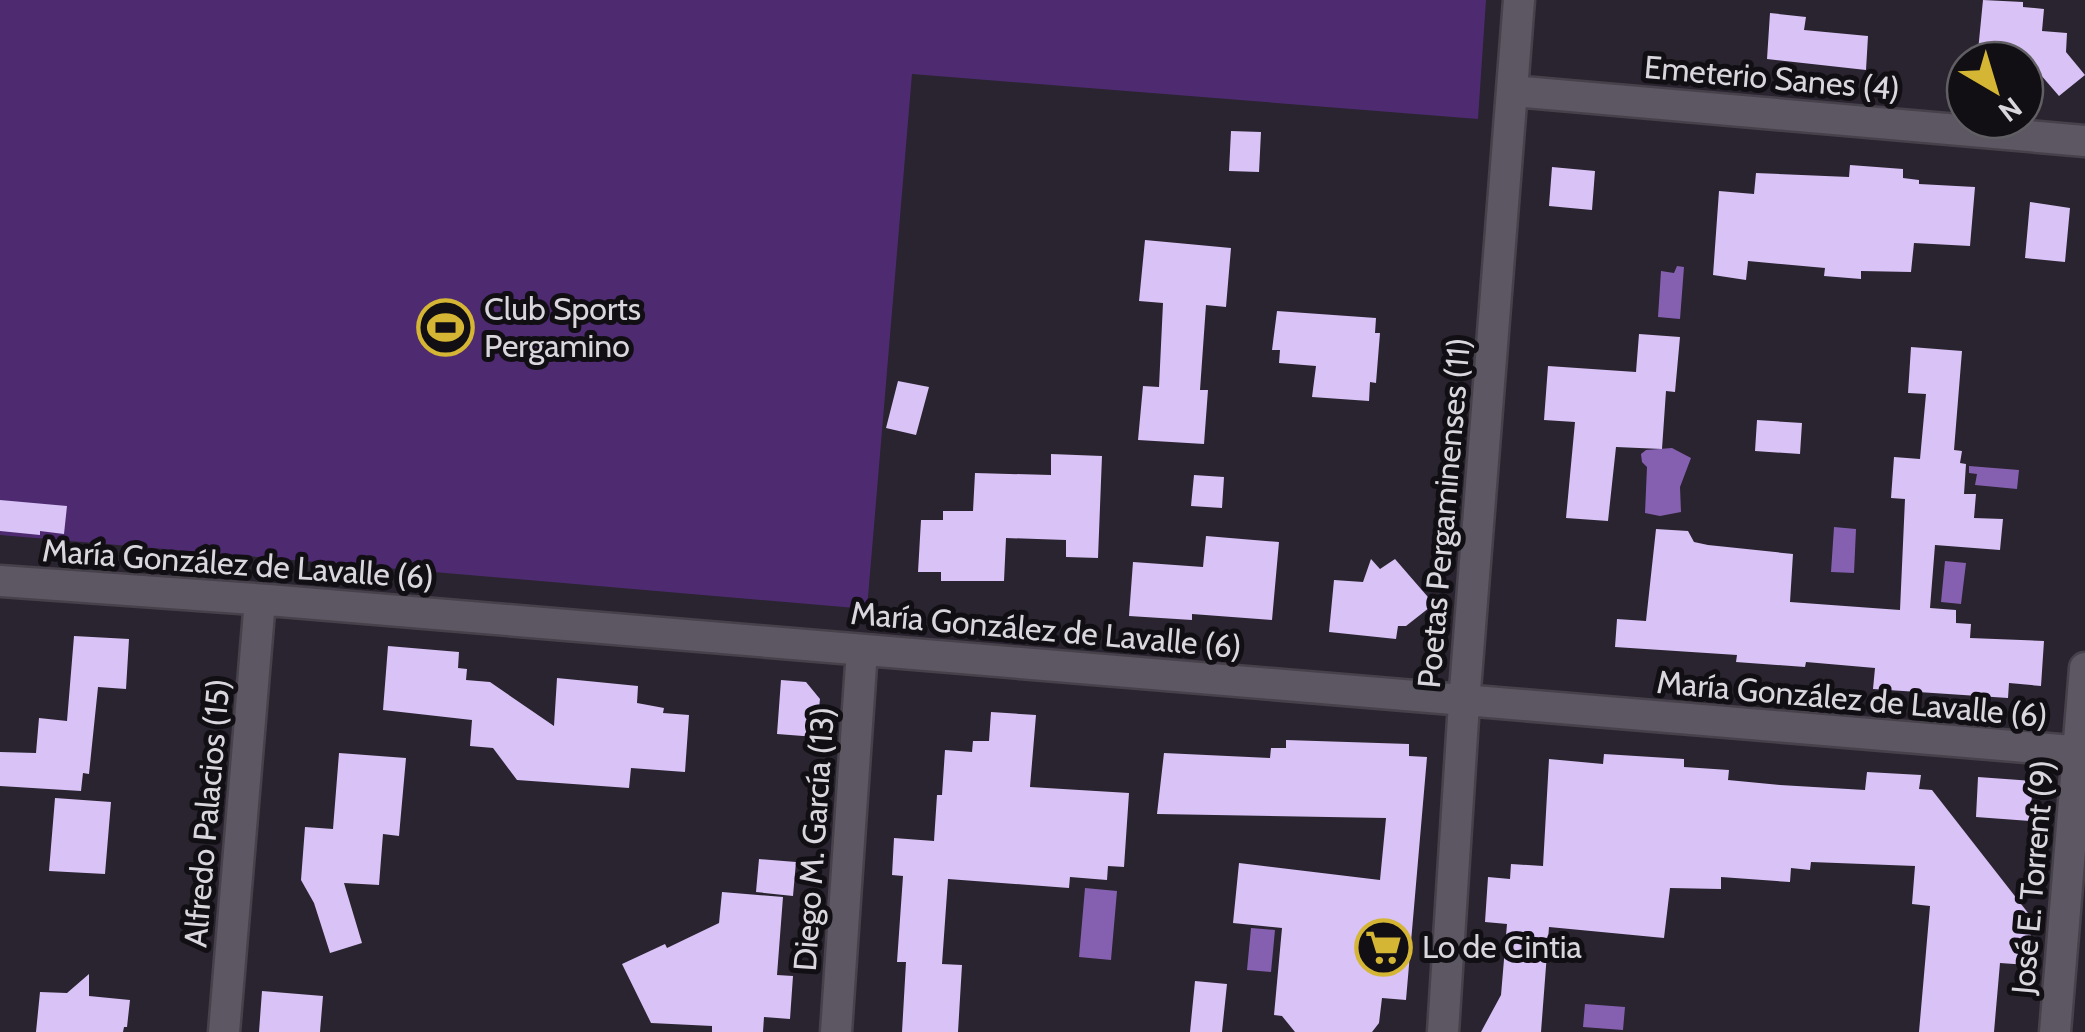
<svg xmlns="http://www.w3.org/2000/svg" width="2085" height="1032" font-family="Cabin,sans-serif">
  <style>
    .green { fill: #4e2b71 }
    .water { fill: #8660b0 }
    .building { fill: #d8c2f6 }
    .lines { fill: none; stroke-linecap: round; stroke-linejoin: round }
    .minor-casing { stroke: #46414a; stroke-width: 35 }
    .minor { stroke: #5c5763; stroke-width: 30 }
    .labels { text-anchor: middle; stroke-width: 10; stroke-linejoin: round; paint-order: stroke }
    .street-label { font-size: 32px; fill: #d9d6dd; stroke: #110f13 }
    .poi-label { font-size: 32px; fill: #d9d6dd; stroke: #110f13; text-anchor: start }
  </style>
  <rect width="100%" height="100%" fill="#29242f"/>
  <!-- green -->
  <path class="green" d="M0 0H1486L1478 119 912 74 867 609 0 535Z"/>
  <!-- water -->
  <path class="water" d="M1677 266 1684 267 1680 319 1658 317 1661 271 1674 273Z
    M1672 448 1691 458 1680 487 1681 512 1660 516 1645 513 1647 467 1642 462 1641 454 1646 450Z
    M1969 466 2019 470 2017 489 1975 485 1977 474 1969 473Z
    M1834 527 1856 529 1854 573 1831 572Z
    M1945 561 1966 563 1961 604 1941 602Z
    M1085 888 1117 891 1111 960 1079 957Z
    M1251 928 1275 930 1271 972 1247 970Z
    M1585 1004 1625 1007 1623 1030 1583 1027Z"/>
  <!-- building -->
  <path class="building" d="M1983 0 2023 2V7L2044 9 2042 31 2067 33 2066 52 2085 75 2059 96 2040 74 2025 73V60H1984V52L1978 51Z
    M1770 13 1806 17 1804 30 1868 36 1866 70 1767 59Z
    M1231 131 1261 132 1259 172 1229 171Z
    M1850 165 1903 169V178L1919 180V184L1975 187 1970 246 1914 243 1911 272 1861 271V279L1824 276 1825 268 1748 261 1746 280 1713 275 1719 191 1754 194 1756 173 1849 177Z
    M1552 167 1595 171 1592 210 1549 206Z
    M2030 202 2070 208 2065 262 2025 258Z
    M1145 240 1231 248 1226 307 1206 305 1200 390H1208L1204 444 1138 440 1143 386 1159 387 1163 303 1139 301Z
    M1277 311 1376 318 1375 333H1380L1376 383 1370 382 1369 401 1312 397 1316 366 1279 363 1280 350H1272Z
    M1639 334 1680 337 1675 392 1666 391 1662 449 1616 447 1608 521 1566 518 1575 422 1544 420 1548 366 1636 372Z
    M1911 347 1962 351 1954 450 1962 451 1960 463 1966 464 1964 494H1976L1974 518 2003 519 2000 550 1935 545 1930 608 1956 610V623L1971 624 1970 638 2044 641 2041 686 2009 683 2008 698 1873 689 1875 668 1806 662 1805 667 1736 662 1737 655 1615 647 1617 619 1646 621 1656 529 1688 531 1694 542 1708 545 1793 554 1790 602 1900 610 1905 499 1891 498 1894 457 1920 459 1926 394 1908 393Z
    M898 381 929 387 916 435 886 428Z
    M1757 420 1802 423 1800 454 1755 451Z
    M1051 454 1102 456 1098 558 1066 557V540L1006 538 1004 581H941V572H918L921 520H943V511H973L975 473 1051 475Z
    M1194 475 1224 477 1222 508 1191 506Z
    M0 500 67 506 64 534 40 531V535L0 531Z
    M1206 536 1279 542 1272 620 1192 614V620L1129 616 1133 562 1203 567Z
    M1371 559 1380 569 1395 559 1434 604 1406 626H1398L1396 639 1329 632 1334 580 1363 582Z
    M74 636 129 639 126 689 98 687 89 774 83 773 81 791 0 786V752L36 753 39 718 67 721Z
    M388 646 459 652 458 668 467 669 466 680 490 682 554 726 557 678 638 686 637 703 664 708 663 713 689 715 685 772 631 768 629 788 517 780 493 748 470 746 472 720 383 710Z
    M781 680 806 682 820 699 816 737 777 734Z
    M991 712 1036 715 1030 787 1129 793 1124 867 1108 866 1107 880 1070 877 1069 888 948 879 942 964 962 965 958 1032H902L906 962H897L903 876 892 875 894 838 934 841 937 795H942L945 750 972 752 973 741H989Z
    M1286 740 1409 744V756L1427 757 1406 1000 1382 998 1379 1023 1372 1032H1295L1282 1016 1274 1015 1282 928 1233 923 1239 863 1380 880 1386 818 1157 814 1164 753 1270 758 1271 748H1286Z
    M339 753 406 758 399 836 383 834 379 885 344 883 362 943 330 953 314 903 301 880 305 827 333 829Z
    M1604 754 1684 759V767L1729 770 1728 780 1780 785 1865 790 1867 772 1921 775 1919 789 1932 790 2032 918 2028 965 2000 963 1994 1032H1919L1930 906 1912 904 1915 866 1811 862 1810 870 1791 868 1790 882 1721 877V889L1670 888 1664 938 1549 927 1541 1032H1481L1501 995 1507 924 1485 922 1488 877 1510 879 1511 864 1543 866 1549 759 1603 764Z
    M1978 777 2033 781 2030 821 1976 817Z
    M55 798 111 802 105 874 49 871Z
    M759 859 796 862 793 896 756 892Z
    M722 892 783 897 777 975 793 976 790 1019 764 1017 763 1032H712V1026L651 1023 622 964 665 944 667 948 719 923Z
    M89 974V996L130 1000 127 1027H124L123 1032H36L40 992 67 993Z
    M1195 981 1227 984 1222 1032H1190Z
    M262 991 323 996 320 1032H259Z"/>
  <g class="lines">
    <defs>
      <path id="minor" d="M1512 91 2085 141
        M0 581 268 600 2085 752
        M224 1032 260 600
        M836 1032 862 650
        M1443 1032 1464 703 1519 0
        M2055 1032 2085 668"/>
    </defs>
    <!-- minor casing -->
    <use href="#minor" class="minor-casing"/>
    <!-- minor -->
    <use href="#minor" class="minor"/>
  </g>
  <!-- icons -->
  <defs>
    <symbol id="stadium-ring" viewBox="-11 -11 22 22"><circle r="9.5" fill="#110f13" stroke="#d5b534" stroke-width="1.5"/><path d="M0-5a6.5 5 0 1 0 0 10a6.5 5 0 1 0 0-10ZM-3.5-1.8h7v3.6h-7Z" fill="#d5b534"/></symbol>
    <symbol id="supermarket-ring" viewBox="-11 -11 22 22"><circle r="9.5" fill="#110f13" stroke="#d5b534" stroke-width="1.5"/><path d="M-6-5.5h2.5l.6 2H6L4.5 2H-2.5L-4.4-4H-6ZM-1.5 3.2a1.3 1.3 0 1 0 .1 0ZM3 3.2a1.3 1.3 0 1 0 .1 0Z" fill="#d5b534"/></symbol>
  </defs>
  <g fill-rule="evenodd">
    <use href="#stadium-ring" x="414" y="296" width="63" height="63"/>
    <use href="#supermarket-ring" x="1352" y="916" width="63" height="63"/>
  </g>
  <g class="labels">
    <!-- street labels -->
    <g class="street-label">
      <text transform="translate(1772 78) rotate(5)" y="11">Emeterio Sanes (4)</text>
      <text transform="translate(1444 513) rotate(-85)" y="11">Poetas Pergaminenses (11)</text>
      <text transform="translate(238 564) rotate(4)" y="11">María González de Lavalle (6)</text>
      <text transform="translate(1046 630) rotate(5)" y="11">María González de Lavalle (6)</text>
      <text transform="translate(1852 699) rotate(5)" y="11">María González de Lavalle (6)</text>
      <text transform="translate(207 813) rotate(-85)" y="11">Alfredo Palacios (15)</text>
      <text transform="translate(814 839) rotate(-86)" y="11">Diego M. García (13)</text>
      <text transform="translate(2033 877) rotate(-85)" y="11">José E. Torrent (9)</text>
    </g>
    <!-- poi labels -->
    <g class="poi-label">
      <text x="484" y="320">Club Sports<tspan x="484" dy="37">Pergamino</tspan></text>
      <text x="1422" y="958">Lo de Cintia</text>
    </g>
  </g>
  <!-- north arrow -->
  <g transform="translate(1995 90) rotate(142)"><circle r="48" fill="#110f13" stroke="#615f64" stroke-width="2.5"/>
  <path d="M0-8L18 38L0 25L-18 38Z" fill="#d5b534"/>
  <text y="-15" font-size="28" font-weight="bold" text-anchor="middle" fill="#d9d6dd">N</text>
  </g>
</svg>
